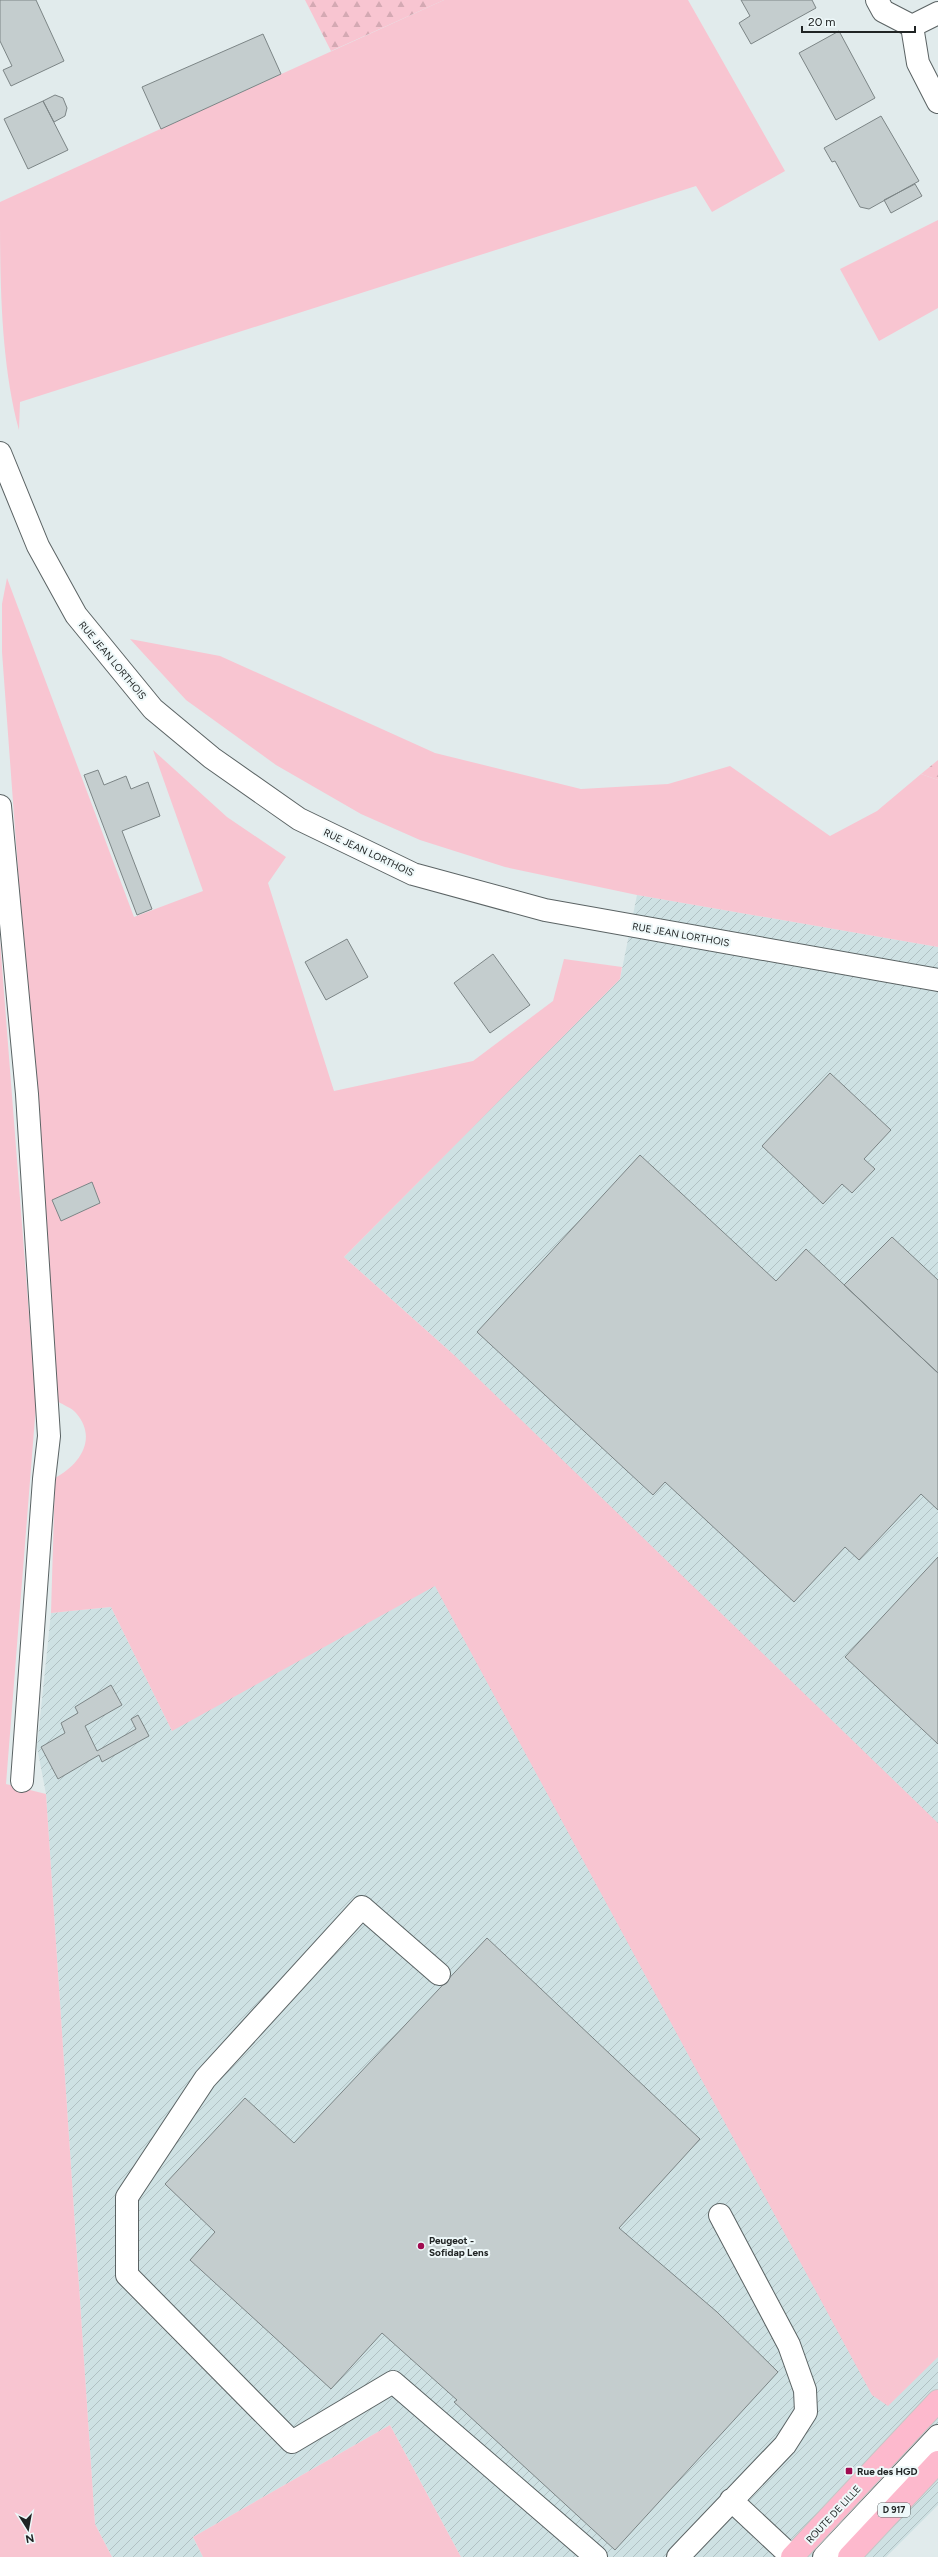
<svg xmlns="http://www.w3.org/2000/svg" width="938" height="2557" font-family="Figtree,sans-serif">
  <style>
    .industrial { fill: url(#industrial-furrows) }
    .green { fill: #f8c5d1 }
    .forest { fill: url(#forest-firs) }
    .building { fill: #c4cdce; stroke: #7c8586 }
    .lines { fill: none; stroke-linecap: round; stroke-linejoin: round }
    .minor-casing { stroke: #5b6364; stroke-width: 24 }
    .major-casing { stroke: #c5c6c6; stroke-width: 24 }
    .minor { stroke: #fff; stroke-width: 22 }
    .major { stroke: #fdb9cd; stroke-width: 22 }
    .poi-dot { fill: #a00b50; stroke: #eef8f9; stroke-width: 1.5 }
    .labels { text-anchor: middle; stroke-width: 4; stroke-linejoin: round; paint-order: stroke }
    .shield { fill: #eef8f9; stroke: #5e6464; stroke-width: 1 }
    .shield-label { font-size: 9px; font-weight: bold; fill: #202424 }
    .street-label { font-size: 10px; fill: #202424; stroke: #eef8f9 }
    .poi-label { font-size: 10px; font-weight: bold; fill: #202424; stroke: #eef8f9; text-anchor: start }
  </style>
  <defs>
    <pattern id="industrial-furrows" width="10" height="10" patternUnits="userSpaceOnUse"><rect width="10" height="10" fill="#cee1e3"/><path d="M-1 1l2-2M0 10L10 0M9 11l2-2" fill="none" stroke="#b1c1c3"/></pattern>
    <pattern id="forest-firs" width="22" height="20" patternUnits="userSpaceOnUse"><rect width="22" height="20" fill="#f8c5d1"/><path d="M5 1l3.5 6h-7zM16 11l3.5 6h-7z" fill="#d4a9b3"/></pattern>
  </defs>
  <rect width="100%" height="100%" fill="#e1ebec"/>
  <!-- industrial -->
  <path class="industrial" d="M637 895 938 947V2505L886 2557H461L390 2425 193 2537 203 2557H112L95 2524 46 1794 37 1747 51 1613 111 1607 172 1731 454 1355 344 1257 620 979Z"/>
  <!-- green -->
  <path class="green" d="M444 0H688L785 171 712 212 696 186 20 402 19 430C0 359 0 276 0 202Z
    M938 220V308L879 341 840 269Z
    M7 578 134 917 203 891 153 750 227 817 286 857 268 883 334 1091 473 1061 553 1001 564 959 622 967 620 979 344 1257 454 1355 938 1823V2357L888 2406 872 2395 435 1586 172 1731 111 1607 51 1613 55 1478C80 1465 98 1438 76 1413 72 1408 63 1405 57 1401L2 652V604Z
    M130 639 220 656 435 753 581 789 668 784 730 766 830 836 877 811 921 774 938 780V947L637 895 505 867 420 840 361 814 276 765 186 700Z
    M0 941 36 1405 6 1784 46 1794 95 2524 112 2557H0Z
    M390 2425 461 2557H203L193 2537Z"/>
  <!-- forest -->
  <path class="forest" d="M305 0H444L331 51Z
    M938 760V780L921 774Z"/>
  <!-- building -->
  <path class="building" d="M0 0H36L64 61 11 86 3 70 12 66 0 41Z
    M741 0H812L816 8 751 44 739 23 750 16Z
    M839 31 875 98 836 120 799 53Z
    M263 34 281 74 161 129 142 87Z
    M55 95 63 98 67 108 65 116 54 122 43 101Z
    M43 101 68 150 28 169 4 119Z
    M881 116 919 181 869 209 860 207 835 161 832 162 824 148Z
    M915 184 922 196 891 213 884 200Z
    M98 770 104 785 126 776 131 789 148 782 160 816 122 831 152 909 137 915 84 775Z
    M347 939 368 977 326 1000 305 962Z
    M493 954 530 1005 490 1033 454 983Z
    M830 1073 891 1130 864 1159 875 1169 852 1193 842 1184 823 1204 762 1146Z
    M640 1155 776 1281 806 1249 938 1373V1510L921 1494 859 1560 845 1547 794 1602 665 1482 653 1495 477 1332Z
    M92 1182 100 1203 61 1221 52 1200Z
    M892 1237 938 1280V1373L844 1285Z
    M938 1557V1744L845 1657Z
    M111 1685 122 1705 85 1726 97 1751 136 1729 131 1719 138 1715 149 1736 102 1762 99 1755 58 1779 41 1747 65 1733 61 1723 78 1713 75 1707Z
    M487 1938 700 2139 619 2228 717 2312 778 2372 615 2550 454 2402 457 2400 382 2333 331 2389 190 2260 215 2232 165 2184 245 2098 294 2143Z"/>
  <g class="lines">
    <defs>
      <path id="minor" d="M877 0 883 11 912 26
        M912 26 918 63 938 102
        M912 26 938 13
        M0 453 38 546 76 615 153 709 212 758 299 819 413 874 545 910 938 980
        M0 806 27 1094 49 1436 44 1479 22 1781
        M439 1974 362 1907 205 2079 127 2197V2275L292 2442 393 2382 596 2557
        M731 2500 792 2557
        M678 2557 785 2445 806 2412 805 2390 789 2345 720 2215
        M824 2557 938 2436"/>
      <path id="major" d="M792 2557 938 2401
        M849 2557 938 2462"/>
    </defs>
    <!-- minor casing -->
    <use href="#minor" class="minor-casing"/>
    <!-- major casing -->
    <use href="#major" class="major-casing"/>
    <!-- minor -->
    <use href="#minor" class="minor"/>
    <!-- major -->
    <use href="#major" class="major"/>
  </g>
  <!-- markers -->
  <g class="poi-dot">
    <circle cx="421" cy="2246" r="4"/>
    <rect x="845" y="2467" width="8" height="8" rx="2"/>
  </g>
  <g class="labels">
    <!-- shield labels -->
    <rect class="shield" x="878" y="2503" width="32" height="14" rx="3"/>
    <g class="shield-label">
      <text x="894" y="2513">D 917</text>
    </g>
    <!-- street labels -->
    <g class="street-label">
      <text transform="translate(113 660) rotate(50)" y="4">RUE JEAN LORTHOIS</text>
      <text transform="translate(369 852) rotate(25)" y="4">RUE JEAN LORTHOIS</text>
      <text transform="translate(681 934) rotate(10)" y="4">RUE JEAN LORTHOIS</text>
      <text transform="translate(833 2514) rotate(-47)" y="4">ROUTE DE LILLE</text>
    </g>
    <!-- poi labels -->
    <g class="poi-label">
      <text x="429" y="2244">Peugeot -<tspan x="429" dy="12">Sofidap Lens</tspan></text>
      <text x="857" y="2475">Rue des HGD</text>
    </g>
  </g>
  <!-- north arrow -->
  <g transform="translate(28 2529) rotate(169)" stroke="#eef8f9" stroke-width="3" paint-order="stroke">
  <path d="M0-3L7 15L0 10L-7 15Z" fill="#202424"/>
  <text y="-6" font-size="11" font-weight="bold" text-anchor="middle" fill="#202424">N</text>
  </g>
  <!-- scale -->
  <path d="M802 26v6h113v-6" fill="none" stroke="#202424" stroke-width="2"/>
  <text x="808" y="26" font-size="12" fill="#202424" stroke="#eef8f9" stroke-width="3" paint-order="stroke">20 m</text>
</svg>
